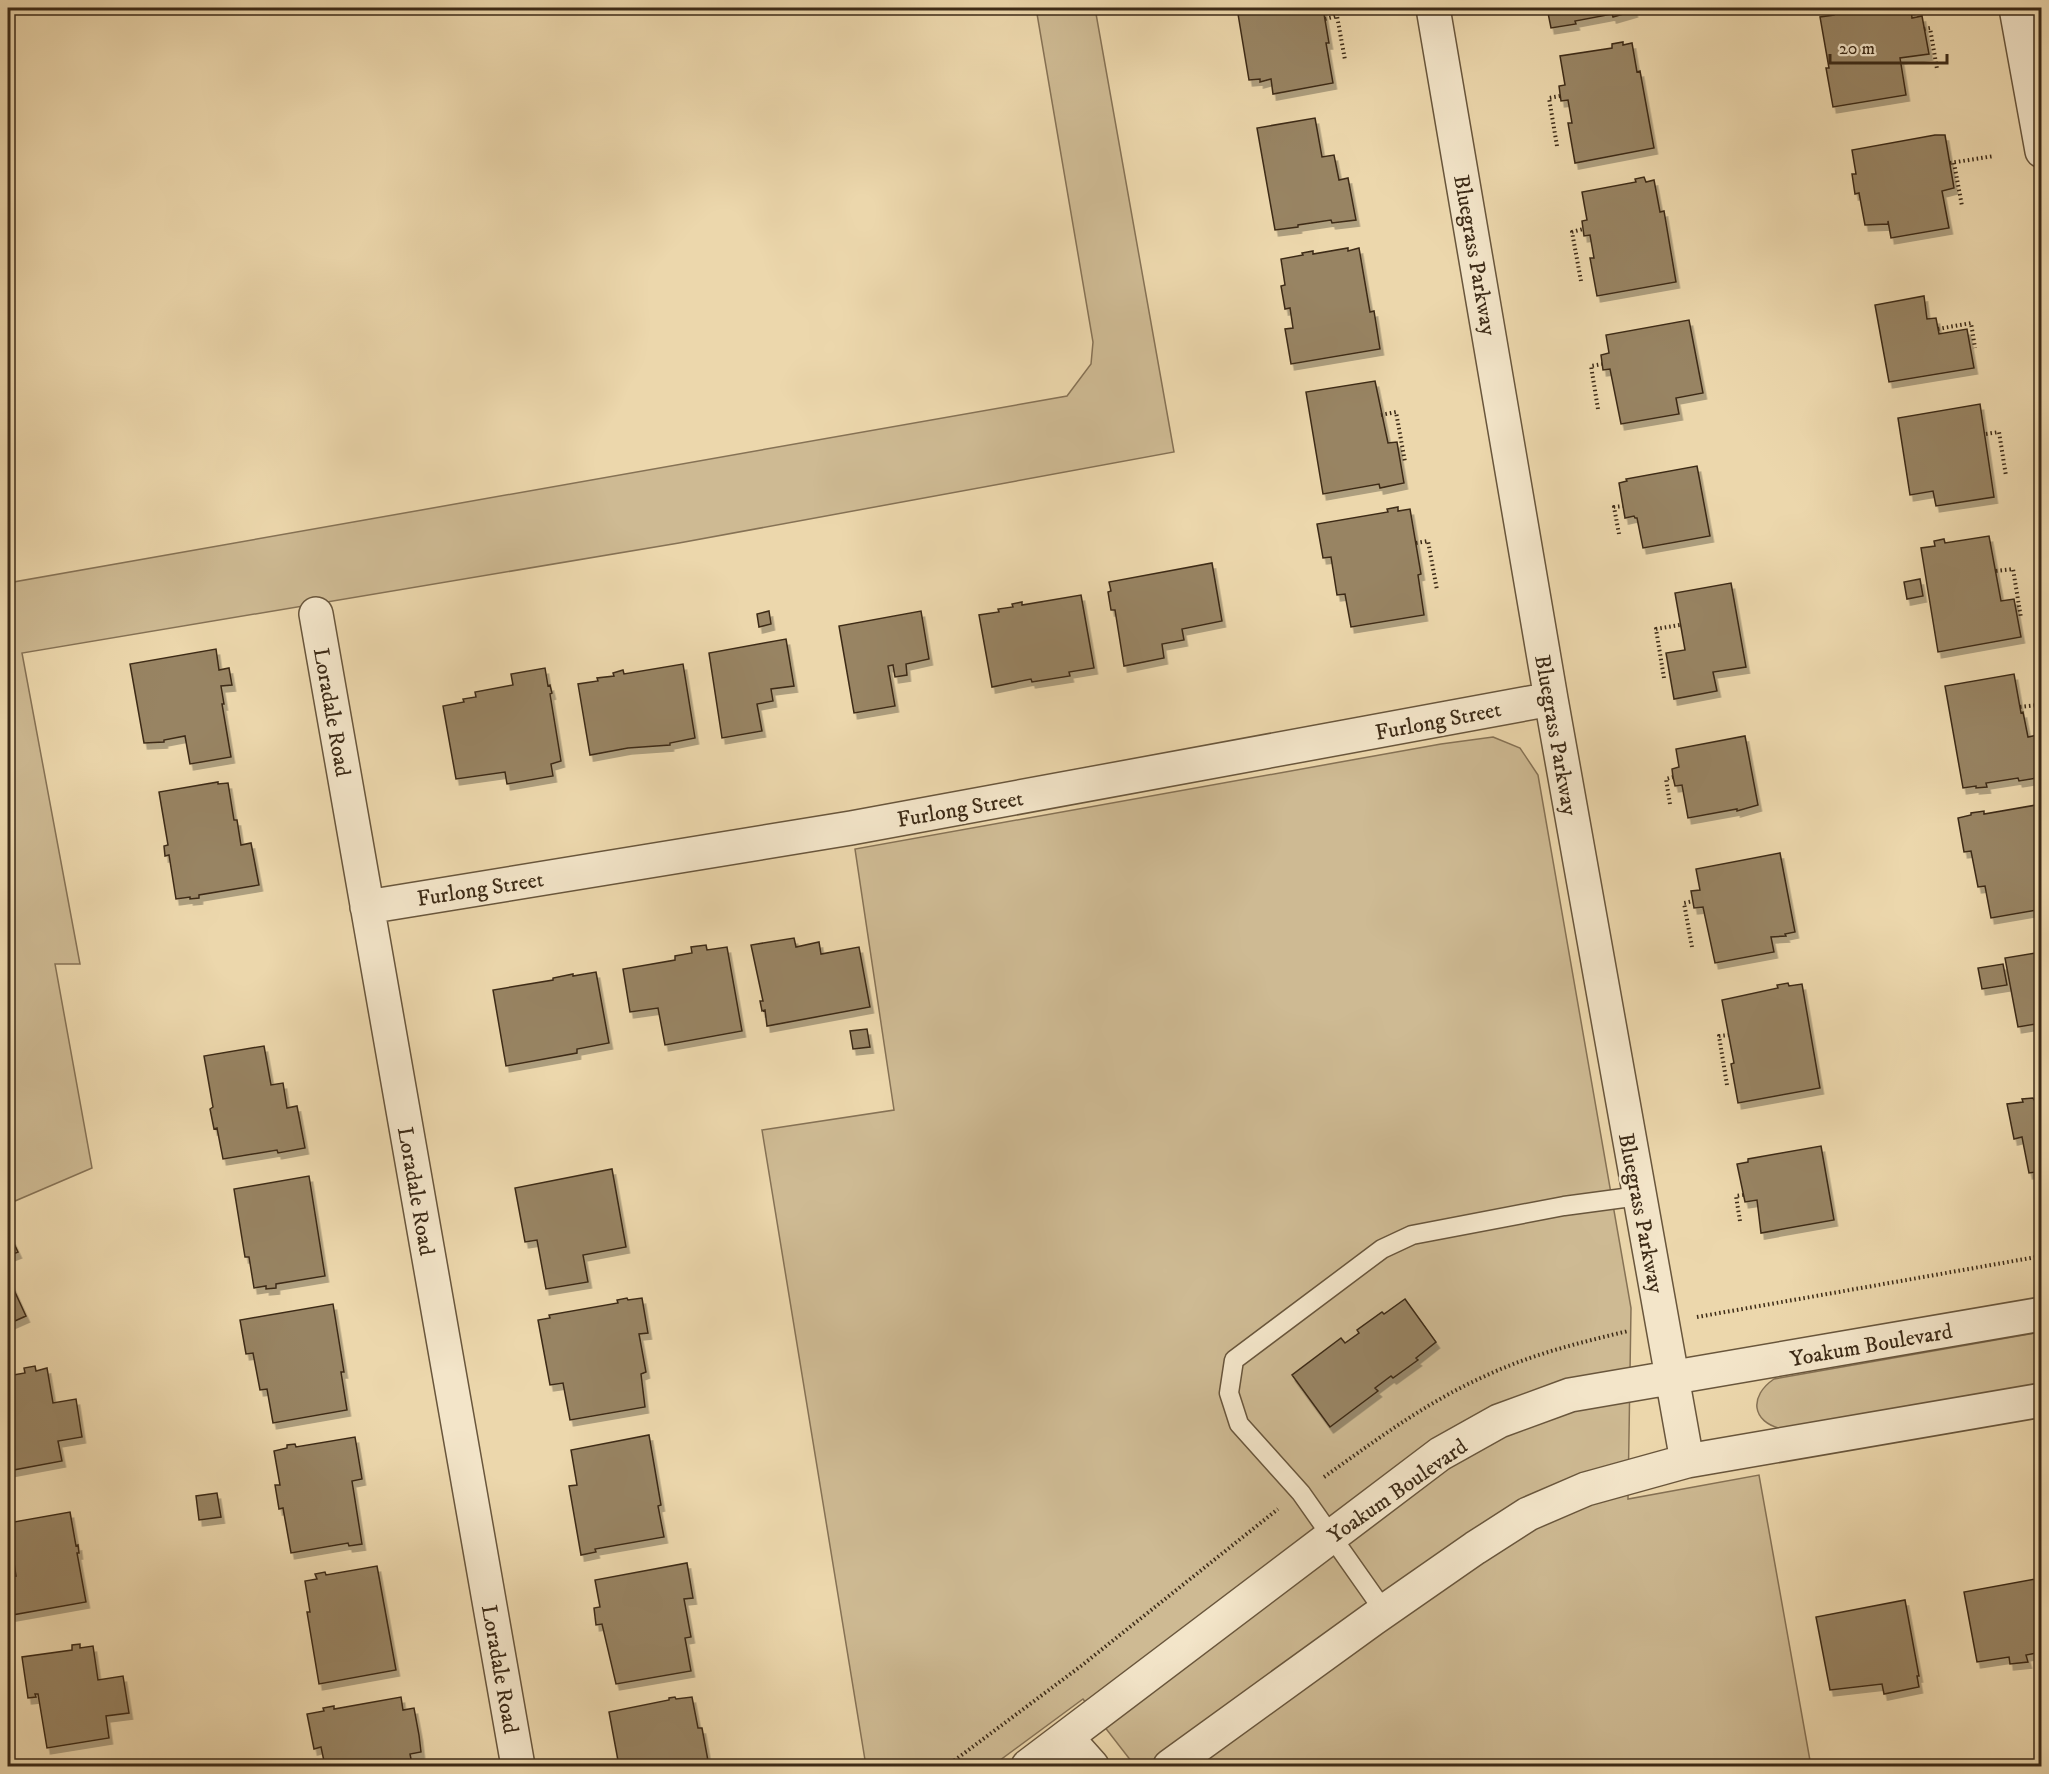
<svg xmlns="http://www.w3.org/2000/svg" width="2049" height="1774" font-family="'IM FELL DW Pica',serif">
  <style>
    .green { fill: #ceba93; stroke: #867255; stroke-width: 1.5 }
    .building { fill: #988464; stroke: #3d2b17; stroke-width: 1.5; filter: url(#shadow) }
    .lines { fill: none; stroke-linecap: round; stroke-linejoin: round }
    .lane-casing { stroke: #69563c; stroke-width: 21 }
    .street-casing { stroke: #69563c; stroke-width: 36 }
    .path { stroke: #3d2b17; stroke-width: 4; stroke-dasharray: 1.5 3; stroke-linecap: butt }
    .lane { stroke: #f3e5c9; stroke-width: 18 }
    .street { stroke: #f3e5c9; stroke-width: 33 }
    .labels { text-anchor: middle; stroke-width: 5; stroke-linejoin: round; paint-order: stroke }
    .street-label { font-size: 22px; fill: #3d2b17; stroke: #f3e5c9 }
  </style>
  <defs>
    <filter id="shadow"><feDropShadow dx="3.5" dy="6" stdDeviation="0" flood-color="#0004"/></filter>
  </defs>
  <rect width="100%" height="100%" fill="#ecd7ac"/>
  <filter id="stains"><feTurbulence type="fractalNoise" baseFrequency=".00333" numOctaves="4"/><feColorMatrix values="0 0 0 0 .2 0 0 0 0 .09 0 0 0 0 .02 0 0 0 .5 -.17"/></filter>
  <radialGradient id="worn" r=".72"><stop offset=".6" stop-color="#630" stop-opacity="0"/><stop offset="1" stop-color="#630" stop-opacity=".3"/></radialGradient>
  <!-- green -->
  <path class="green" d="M1036 8H1095L1174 452 679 543 22 653 80 964H55L92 1168 8 1204V583L1067 396 1091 364 1093 342Z
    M1493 737 1520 748 1538 775 1631 1308 1628 1499 1759 1475 1811 1766H1135L1083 1699 992 1766H866L762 1130 894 1110 855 849 1441 744Z
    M2041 1332V1385L1782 1429C1751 1422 1749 1396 1774 1379Z"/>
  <!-- building -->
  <path class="building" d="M1237 8H1323L1329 43H1326L1333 83 1273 94 1271 79 1260 82V79L1249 80Z
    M1547 8H1633L1634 11 1613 17 1612 14 1575 21 1576 24 1551 28Z
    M1877 8H1911L1912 18 1922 16 1929 54 1900 58 1906 95 1833 107 1826 68H1829L1820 17 1834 15V12L1844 11V13Z
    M1623 42V45L1632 43 1637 72 1640 71 1654 148 1575 163 1568 123H1572L1568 100 1561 101 1559 86 1565 85 1560 56 1612 48V44Z
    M1315 118 1322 157 1334 155 1339 180 1348 178 1356 220 1332 223 1331 220 1298 225V227L1275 230 1257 128Z
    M1935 135H1945L1954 188 1942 191 1949 228 1891 238 1888 221V224L1865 225 1859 193 1855 194 1852 174H1856L1852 150Z
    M1644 177 1646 182 1654 180 1660 212 1664 211 1676 282 1597 296 1590 258H1594L1590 235 1584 236 1582 221 1587 220 1582 192 1636 182 1635 179Z
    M1348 248V251L1359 248 1370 312 1374 311 1380 349 1291 364 1285 329 1293 328 1290 308 1285 309 1281 286 1285 285 1281 259 1303 255 1302 253 1313 251V254Z
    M1924 296 1927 319 1936 318 1939 334 1967 329 1974 368 1889 382 1875 305Z
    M1689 320 1703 393 1676 398 1679 414 1621 424 1610 369 1603 370 1601 355 1609 353 1606 335Z
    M1375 381 1388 443 1397 442 1404 483 1380 488 1379 484 1323 494 1306 392Z
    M1980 404 1994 497 1936 506 1933 491 1910 495 1898 418Z
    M1697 466 1710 536 1643 548 1637 518H1635L1634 516 1625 518 1619 483 1627 481 1626 479Z
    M1398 507V511L1410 509 1421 574 1418 575 1424 615 1351 627 1345 594 1337 595 1331 557 1323 558 1317 524 1388 512 1387 509Z
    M1989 536 2001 601 2014 599 2021 637 1938 652 1921 548 1935 546 1934 541 1944 539 1945 543Z
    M1212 563 1222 621 1182 629 1184 640 1162 644 1164 658 1124 666 1115 610H1111L1108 592 1111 591 1109 582Z
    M1920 579 1923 596 1907 599 1904 582Z
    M1731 583 1746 667 1713 672 1717 691 1674 699 1666 653 1685 650 1675 593Z
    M1081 595 1094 668 1069 672 1070 676 1032 682 1031 679 992 687 979 615 999 612 998 609 1013 607 1012 604 1022 602V605Z
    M769 611 771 624 759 627 757 614Z
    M921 611 929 659 906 664 907 675 895 677 893 665 888 666 895 706 854 713 839 626Z
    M786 639 794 686 771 689 773 701 757 704 762 731 722 738 709 653Z
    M216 649 219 670 229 668 232 685 221 686 224 704H222L231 757 190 764 185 736 164 740V742L144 743 130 664Z
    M683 664 695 738 670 743V745L628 748 590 755 578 684 598 681 597 678 614 676 613 673 623 670 624 674Z
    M545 668 548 686 550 685 552 693 550 694 561 761 551 764 553 776 507 784 505 772 456 779 443 706 464 702 463 699 476 697 475 692 513 685 511 674Z
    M2014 674 2021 713 2023 712 2028 737 2037 735 2042 759V777L2019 781 2018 778 1986 783 1987 787 1976 788V786L1963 788 1945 686Z
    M1745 736 1758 805 1737 811V809L1688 818 1682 785 1675 786 1673 777 1672 769 1679 767 1676 749Z
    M218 782V784L228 783 234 820H237L241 845 251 843 259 885 199 895V898L190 899V897L176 899 169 855 165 856 164 846 168 845 159 792Z
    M2042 804V909L1991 918 1985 886 1978 887 1971 851 1964 852 1958 818 1971 815V813L1984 811V814Z
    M1780 853 1795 932 1785 934 1786 936 1771 937 1774 952 1715 963 1703 907 1694 908 1691 891 1700 890 1696 869Z
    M794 938 796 947 819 942 821 954 859 947 870 1007 767 1026 765 1010 762 1011 760 1001H763L751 945Z
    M706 945 707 950 727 947 742 1031 665 1045 658 1008 630 1012 623 969 675 960V956L692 953 691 947Z
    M2042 952V1023L2018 1027 2005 958Z
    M2003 964 2007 985 1982 989 1978 968Z
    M596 972 609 1043 577 1049V1053L506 1066 493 990 553 980V978L573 974V976Z
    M1788 983 1789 986 1802 984 1820 1088 1738 1103 1731 1064 1734 1063 1722 1000 1778 988 1777 985Z
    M867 1029 870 1047 853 1049 850 1031Z
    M264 1046 271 1085 283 1083 287 1108 297 1106 305 1148 278 1153 277 1150 223 1159 217 1128 214 1129 210 1109 213 1107 204 1056Z
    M2033 1098 2034 1100 2042 1098V1200L2036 1172 2029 1173 2022 1137 2014 1139 2007 1104 2023 1102 2022 1099Z
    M1821 1146 1834 1220 1761 1233 1757 1200 1745 1202 1737 1164 1748 1162V1159Z
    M612 1169 626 1247 583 1255 588 1282 546 1289 537 1240 525 1242 515 1188Z
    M309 1176 325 1276 276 1284V1288L266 1289V1286L254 1288 249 1257H245L234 1189Z
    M8 1231 18 1252 8 1256Z
    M8 1272 9 1276 8 1277 26 1316 8 1324Z
    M627 1298 628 1300 642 1298 648 1333 639 1334 646 1372 641 1374 645 1407 570 1420 563 1383 550 1385 538 1320 550 1318 549 1315 618 1303 617 1300Z
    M1405 1299 1436 1342 1416 1358 1418 1360 1393 1378 1391 1376 1375 1388 1378 1391 1330 1427 1292 1375 1341 1338 1345 1343 1359 1333 1357 1330 1382 1312 1384 1314Z
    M333 1304 344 1372H341L347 1410 273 1423 267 1389 260 1390 253 1353 246 1354 240 1320Z
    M35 1366 36 1371 47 1368 53 1403 76 1399 82 1437 58 1441 62 1461 8 1471V1376L25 1373 24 1368Z
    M649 1435 661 1505 658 1506 664 1537 595 1549 596 1552 581 1555 569 1486 577 1485 571 1450Z
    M355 1437 362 1479 352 1481 362 1544 349 1546 348 1543 291 1553 283 1508 279 1509 275 1485H280L274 1451 287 1448V1445L295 1444 296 1447Z
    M217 1493 221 1517 199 1520 196 1496Z
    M70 1512 76 1546 78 1545 79 1553H77L86 1602 12 1615 8 1577 16 1576 8 1523Z
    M687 1563 693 1598 684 1599 691 1637 685 1638 691 1671 616 1684 602 1624 596 1625 594 1608 600 1607 595 1580Z
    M377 1566 396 1670 319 1684 307 1612H310L305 1581 317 1579 315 1574 325 1572 326 1575Z
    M2036 1579 2042 1609V1652L2026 1655 2028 1662 2010 1664 2009 1657 1977 1662 1964 1592Z
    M1905 1600 1919 1676H1917L1919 1687 1884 1694 1882 1684 1830 1690 1816 1617Z
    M80 1644V1648L93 1646 98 1680 123 1676 129 1713 106 1716 109 1738 47 1748 38 1694H35L36 1697 28 1698 22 1657 72 1650V1645Z
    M401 1697 403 1710 414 1708 419 1735 421 1752 410 1754 412 1764 407 1766H325L321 1747 314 1749 307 1714 324 1711 323 1708 334 1706V1709Z
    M675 1697 676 1699 692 1697 698 1728H702L709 1766H619L609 1712 669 1700V1698Z"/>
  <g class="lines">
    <defs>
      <path id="lane" d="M1384 1611 1301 1493 1239 1424 1229 1393 1234 1360 1382 1249 1412 1235 1564 1206 1639 1196"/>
      <path id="street" d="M1433 8 1551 699 1687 1461
        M2016 8 2042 151
        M316 614 518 1766
        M367 907 851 828 1551 699
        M1067 1738 1092 1766
        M1028 1766 1440 1454 1499 1421 1570 1395 2042 1314
        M1170 1766 1373 1619 1475 1548 1528 1514 1586 1489 1687 1461 2042 1400"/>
    </defs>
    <!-- lane casing -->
    <use href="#lane" class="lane-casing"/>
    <!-- street casing -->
    <use href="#street" class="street-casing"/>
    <!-- path -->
    <path class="path" d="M1539 8 1540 11
      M1325 19 1337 16 1345 60
      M1924 29 1930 28 1937 69
      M1557 146 1549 98 1560 96
      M1950 163 1994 156
      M1954 163 1962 206
      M1581 281 1572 232 1583 229
      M1938 329 1971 323 1975 348
      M1598 409 1591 366 1602 364
      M1381 415 1396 412 1405 462
      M1986 434 1999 432 2006 476
      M1619 534 1614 507 1623 506
      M1416 543 1428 541 1437 590
      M1996 571 2013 569 2021 618
      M1664 678 1656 629 1680 625
      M2020 707 2038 705 2042 724
      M1670 804 1666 779 1673 777
      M1692 947 1684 903 1693 901
      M1727 1085 1719 1036 1729 1035
      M1740 1221 1736 1196 1743 1195
      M1697 1317 2042 1256
      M1324 1477C1375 1441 1425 1403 1483 1377 1529 1355 1578 1343 1628 1331
      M947 1766 1081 1666 1278 1509"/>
    <!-- lane -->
    <use href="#lane" class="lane"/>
    <!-- street -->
    <use href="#street" class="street"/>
  </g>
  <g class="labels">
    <!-- street labels -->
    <g class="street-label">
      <text transform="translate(1476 255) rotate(80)" y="8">Bluegrass Parkway</text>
      <text transform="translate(333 712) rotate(80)" y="8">Loradale Road</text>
      <text transform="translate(1438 720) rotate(-11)" y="8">Furlong Street</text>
      <text transform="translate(1557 735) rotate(80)" y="8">Bluegrass Parkway</text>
      <text transform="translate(960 808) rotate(-10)" y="8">Furlong Street</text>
      <text transform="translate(480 888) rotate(-9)" y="8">Furlong Street</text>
      <text transform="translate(417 1191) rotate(80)" y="8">Loradale Road</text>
      <text transform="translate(1642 1213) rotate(79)" y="8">Bluegrass Parkway</text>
      <text transform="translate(1871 1344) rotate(-10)" y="8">Yoakum Boulevard</text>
      <text transform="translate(1397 1490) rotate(-35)" y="8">Yoakum Boulevard</text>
      <text transform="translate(501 1669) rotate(80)" y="8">Loradale Road</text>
    </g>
  </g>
  <!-- margin -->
  <rect width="2049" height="1774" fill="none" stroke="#ecd7ac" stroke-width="30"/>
  <rect x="9" y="9" width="2031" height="1756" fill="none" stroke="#3d2b17" stroke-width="3"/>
  <rect x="15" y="15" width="2019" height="1744" fill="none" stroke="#3d2b17" stroke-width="1.5"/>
  <!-- scale -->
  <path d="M1830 54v9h117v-9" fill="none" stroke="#3d2b17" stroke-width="3"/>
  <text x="1839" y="54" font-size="18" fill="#3d2b17" stroke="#f3e5c9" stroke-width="4.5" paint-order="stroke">20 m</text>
  <rect width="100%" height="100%" filter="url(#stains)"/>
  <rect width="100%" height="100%" fill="url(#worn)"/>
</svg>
